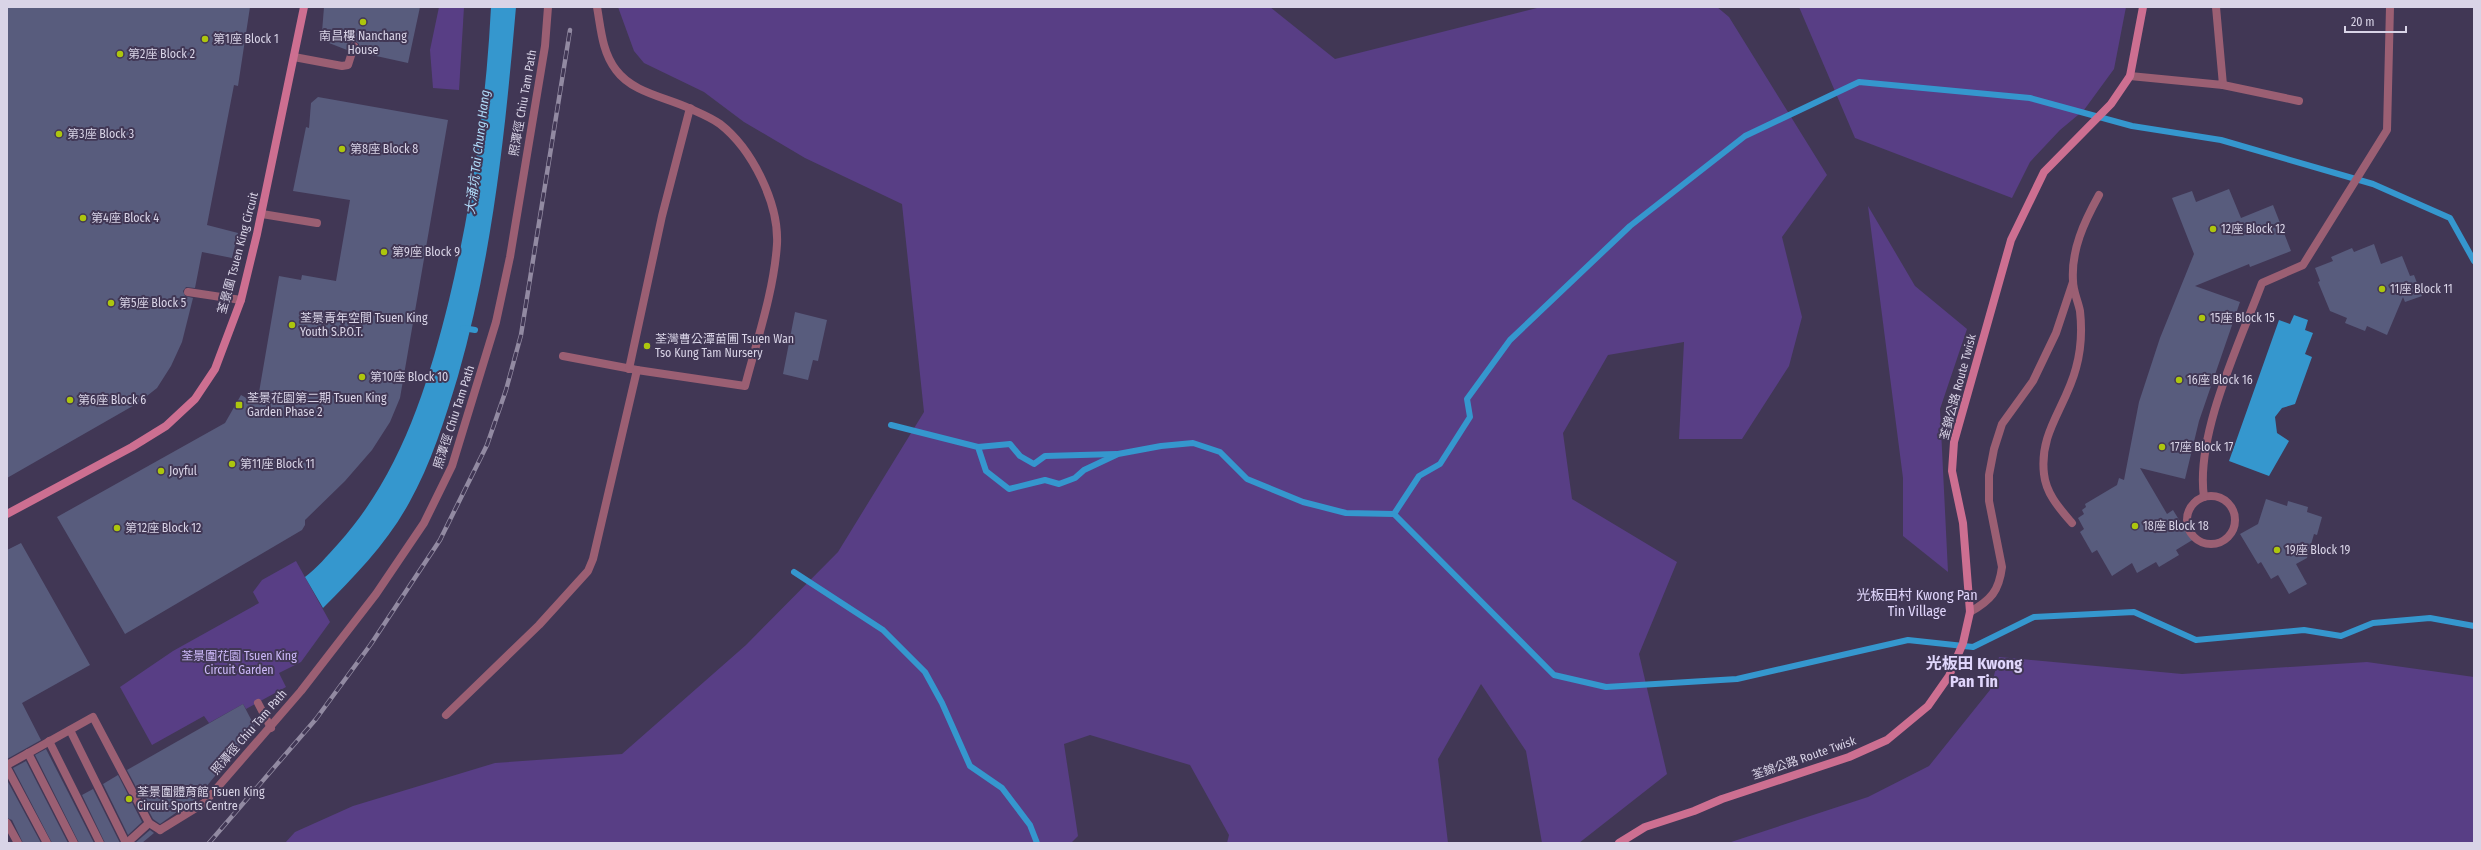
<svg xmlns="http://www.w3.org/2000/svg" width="2481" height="850" viewBox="0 0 2481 850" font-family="'Fira Sans Condensed','Noto Sans TC',sans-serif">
<rect width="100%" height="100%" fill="#413755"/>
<g fill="#583e85">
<polygon points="439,7 464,7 459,90 433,88 430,50"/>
<polygon points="618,7 1270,7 1335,59 1541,7 1717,7 1729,17 1827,175 1782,237 1802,317 1789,366 1742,439 1679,439 1684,342 1608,355 1563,433 1572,499 1677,562 1639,654 1667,774 1579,843 1542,843 1526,751 1481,684 1438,759 1448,843 1227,843 1229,835 1190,765 1090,735 1064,744 1078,836 1071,843 285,843 295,832 353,806 495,763 622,754 746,645 838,552 924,412 902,204 805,158 744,122 704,92 644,63 634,51"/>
<polygon points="1799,7 2126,7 2114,69 2084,110 2060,130 2030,162 2012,198 1855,138"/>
<polygon points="1868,206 1915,286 1967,329 1940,409 1948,572 1903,536 1903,478"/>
<polygon points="296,561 330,622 301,662 279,673 286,687 246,709 243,704 209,723 204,716 152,745 120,687 173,651 259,603 253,592 262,580"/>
<polygon points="1999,657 2182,674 2367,662 2474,677 2474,843 1728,843 1868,797 1929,766 1990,690"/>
</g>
<g fill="#3597ce">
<path d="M491,7H516C505,133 493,253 458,376C445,419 431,464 409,503C387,543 355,576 323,608L305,577C317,568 327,556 338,544C400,475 427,389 449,300C472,204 486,106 491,7Z"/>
<polygon points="2294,315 2308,320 2305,330 2313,333 2305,354 2312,357 2295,404 2282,408 2275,417 2277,433 2289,441 2269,476 2229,461 2279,320 2290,324"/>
</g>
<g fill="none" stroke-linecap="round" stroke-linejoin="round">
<g stroke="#3597ce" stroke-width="6">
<polyline points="463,328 475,330"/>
<polyline points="891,425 978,447 986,471 1009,489 1045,480 1059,484 1075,478 1084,470 1118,454 1161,446 1193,443 1220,452 1247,479 1303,502 1346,513 1394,514 1554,675 1606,687 1737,679 1908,640 1973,647 2034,617 2134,612 2196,640 2304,630 2341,636 2373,623 2430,618 2474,626"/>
<polyline points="978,447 1010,444 1020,456 1034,464 1045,456 1116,454"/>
<polyline points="1394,514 1419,476 1440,464 1470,417 1467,399 1510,340 1630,226 1745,136 1859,82 2030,98 2132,126 2221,140 2373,184 2450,218 2474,261"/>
<polyline points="794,572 883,630 925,672 942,703 970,766 1002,788 1030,825 1037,843"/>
</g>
</g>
<g fill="#585c7d">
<polygon points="7,7 250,7 238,86 234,85 207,225 238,233 232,258 202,252 195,288 186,287 183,291 185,296 193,298 182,342 171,366 157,388 138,403 7,478"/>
<polygon points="324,7 420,7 408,63 358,52 359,44 355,41 350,42 347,50 329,43 322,32"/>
<polygon points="318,97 448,120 400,398 390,422 372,450 345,481 305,520 305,525 302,530 125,634 57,517 225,423 241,395 257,404 279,276 301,280 302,275 336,281 350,200 293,191 306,127 309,128 311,103"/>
<polygon points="2229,189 2241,218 2273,205 2291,251 2250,267 2249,264 2195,286 2240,302 2199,421 2185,479 2140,468 2167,514 2173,510 2181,523 2184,521 2194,539 2176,550 2179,555 2159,567 2156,562 2137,573 2132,563 2112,576 2097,550 2092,553 2080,532 2084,529 2078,518 2084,514 2082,510 2086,507 2085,504 2117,485 2119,478 2124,480 2139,402 2160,338 2194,254 2172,198 2192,191 2196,202"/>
<polygon points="2374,244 2381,264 2402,256 2410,276 2414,275 2422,296 2405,302 2403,297 2387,335 2367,326 2365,331 2345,323 2347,318 2330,311 2318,282 2320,281 2315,268 2333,261 2331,257 2352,248 2354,252"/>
<polygon points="795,312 827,320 818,361 813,360 808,380 783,374"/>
<polygon points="2266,499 2287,506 2288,501 2308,507 2307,512 2322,517 2317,535 2314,534 2307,558 2296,564 2307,584 2289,594 2278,575 2271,579 2261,562 2258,564 2240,534 2258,524"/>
<polygon points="21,543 90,665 22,703 41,740 7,759 7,550"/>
<polygon points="243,704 255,727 197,798 160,824 153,819 127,770"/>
<polygon points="46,749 66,788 94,843 79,843 35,755"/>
<polygon points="26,761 68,843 52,843 13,768"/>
<polygon points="118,775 142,822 128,835 103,784"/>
<polygon points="7,780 41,843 23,843 12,820 7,818"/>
<polygon points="93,789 120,843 105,843 82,795"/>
<polygon points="150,830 154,833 142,843 135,843"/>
</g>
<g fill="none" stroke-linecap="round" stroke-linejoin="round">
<g stroke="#9b5f73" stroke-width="8">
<polyline points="294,57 342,66 348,65 354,46"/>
<polyline points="2130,76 2223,85 2216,7"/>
<polyline points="262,214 317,223"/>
<polyline points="188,292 241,300"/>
<path d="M563,356L637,370L745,386C757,340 774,291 777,244C779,203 752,149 720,124C712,118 700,113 691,109C666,97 633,93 616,70C602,52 601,29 597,7"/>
<polyline points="629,369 662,216 690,108"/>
<circle cx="2211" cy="520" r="24"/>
<path d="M2204,497C2195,435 2240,342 2262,283L2303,265L2387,130L2390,7"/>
<path d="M2072,523C2060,509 2046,494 2044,474C2039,432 2066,407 2076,368C2081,350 2082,329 2080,311C2078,301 2073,291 2073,281C2071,250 2084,222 2099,195"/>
<path d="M1970,612C1991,600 1999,591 2002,567L1989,501V475L1994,449L2002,424L2033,381L2056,333L2073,282"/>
<polyline points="258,703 271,728"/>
<polyline points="446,715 539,625 588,571 593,559 637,370"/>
<polyline points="70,730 126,843"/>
<polyline points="49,741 100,843"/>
<polyline points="28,753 74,843"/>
<polyline points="7,765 93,717 149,823 160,830"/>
<polyline points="7,768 47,843"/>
<polyline points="7,823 18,843"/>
<polyline points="127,843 149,823"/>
</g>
<g stroke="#9b5f73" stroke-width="8">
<polyline points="2223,85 2299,101"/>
<polyline points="160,830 204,803 301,691 376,594 424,523 452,466 496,322 510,257 545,46 548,7"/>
</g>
<g stroke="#cd6f91" stroke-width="8">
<polyline points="7,514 132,447 166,426 195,399 215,369 241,300 257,234 304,7"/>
<polyline points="1619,843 1645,827 1694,811 1722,799 1849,757 1887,740 1928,706 1949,676 1963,643 1970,612 1963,523 1952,471 1954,442 2011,240 2044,172 2111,104 2130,76 2143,7"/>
</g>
<g stroke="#928aa2" stroke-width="4.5">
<polyline id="rail" points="209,843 316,719 371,644 440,540 487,445 506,390 521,335 570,30"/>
</g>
<use href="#rail" stroke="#413755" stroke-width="3" stroke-dasharray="9" stroke-linecap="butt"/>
</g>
<g fill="#adc60d" stroke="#413755" stroke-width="1.5">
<circle cx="363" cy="22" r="4"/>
<circle cx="205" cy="39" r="4"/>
<circle cx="120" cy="54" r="4"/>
<circle cx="59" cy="134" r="4"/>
<circle cx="342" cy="149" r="4"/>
<circle cx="83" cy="218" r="4"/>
<circle cx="2213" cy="229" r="4"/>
<circle cx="384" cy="252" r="4"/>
<circle cx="2382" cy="289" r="4"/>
<circle cx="111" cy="303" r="4"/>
<circle cx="2202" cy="318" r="4"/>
<circle cx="292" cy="325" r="4"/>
<circle cx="647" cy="346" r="4"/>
<circle cx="362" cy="377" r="4"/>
<circle cx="2179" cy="380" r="4"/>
<circle cx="70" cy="400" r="4"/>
<rect x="235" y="401" width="8" height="8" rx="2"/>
<circle cx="2162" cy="447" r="4"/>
<circle cx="232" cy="464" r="4"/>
<circle cx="161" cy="471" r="4"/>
<circle cx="2135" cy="526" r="4"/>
<circle cx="117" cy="528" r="4"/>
<circle cx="2277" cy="550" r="4"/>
<circle cx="129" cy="799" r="4"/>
</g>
<g text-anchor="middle" stroke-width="4" stroke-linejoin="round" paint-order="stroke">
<g font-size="12" fill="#d9d4e7" stroke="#413755" text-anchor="start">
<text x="363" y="40" text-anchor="middle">南昌樓 Nanchang<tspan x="363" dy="14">House</tspan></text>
<text x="213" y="43">第1座 Block 1</text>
<text x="128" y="58">第2座 Block 2</text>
<text x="67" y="138">第3座 Block 3</text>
<text x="350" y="153">第8座 Block 8</text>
<text x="91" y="222">第4座 Block 4</text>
<text x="2221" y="233">12座 Block 12</text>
<text x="392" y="256">第9座 Block 9</text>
<text x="2390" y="293">11座 Block 11</text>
<text x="119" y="307">第5座 Block 5</text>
<text x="300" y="322">荃景青年空間 Tsuen King<tspan x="300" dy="14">Youth S.P.O.T.</tspan></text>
<text x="2210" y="322">15座 Block 15</text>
<text x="655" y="343">荃灣曹公潭苗圃 Tsuen Wan<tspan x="655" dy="14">Tso Kung Tam Nursery</tspan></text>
<text x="370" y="381">第10座 Block 10</text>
<text x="2187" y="384">16座 Block 16</text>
<text x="247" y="402">荃景花園第二期 Tsuen King<tspan x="247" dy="14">Garden Phase 2</tspan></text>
<text x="78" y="404">第6座 Block 6</text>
<text x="2170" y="451">17座 Block 17</text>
<text x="240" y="468">第11座 Block 11</text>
<text x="169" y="475">Joyful</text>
<text x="2143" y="530">18座 Block 18</text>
<text x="125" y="532">第12座 Block 12</text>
<text x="2285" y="554">19座 Block 19</text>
<text x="137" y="796">荃景圍體育館 Tsuen King<tspan x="137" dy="14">Circuit Sports Centre</tspan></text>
</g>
<g font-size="12" fill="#d9d4e7" stroke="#413755">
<text transform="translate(523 103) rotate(-80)" y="4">照潭徑 Chiu Tam Path</text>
<text transform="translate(238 253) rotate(-75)" y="4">荃景圍 Tsuen King Circuit</text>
<text transform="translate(1958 387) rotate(-75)" y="4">荃錦公路 Route Twisk</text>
<text transform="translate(454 417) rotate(-72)" y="4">照潭徑 Chiu Tam Path</text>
<text transform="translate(249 732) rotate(-49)" y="4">照潭徑 Chiu Tam Path</text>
<text transform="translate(1804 758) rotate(-19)" y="4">荃錦公路 Route Twisk</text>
</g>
<g font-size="12" fill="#cdb9f9" stroke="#413755">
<text x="239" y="660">荃景圍花園 Tsuen King<tspan x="239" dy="14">Circuit Garden</tspan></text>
</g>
<g font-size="13" font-style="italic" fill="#b0dbf9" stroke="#413755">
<text transform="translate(477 152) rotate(-83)" y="5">大涌坑 Tai Chung Hang</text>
</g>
<g font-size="14" fill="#e0d6fc" stroke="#413755">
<text x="1917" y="600">光板田村 Kwong Pan<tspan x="1917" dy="16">Tin Village</tspan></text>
</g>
<g font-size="16" font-weight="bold" fill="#e0d6fc" stroke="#413755">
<text x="1974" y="669">光板田 Kwong<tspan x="1974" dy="18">Pan Tin</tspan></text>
</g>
</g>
<rect width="2481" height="850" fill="none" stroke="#d9d4e7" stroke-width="16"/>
<path d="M2345 26v6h61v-6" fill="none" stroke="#d9d4e7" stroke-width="2"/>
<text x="2351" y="26" font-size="12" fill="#d9d4e7" stroke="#413755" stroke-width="3" paint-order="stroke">20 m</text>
</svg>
